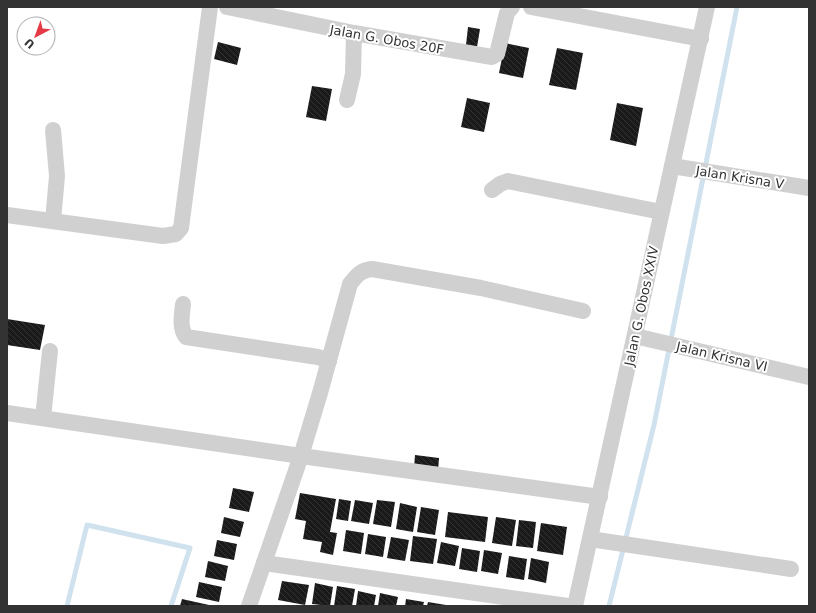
<svg xmlns="http://www.w3.org/2000/svg" width="816" height="613" viewBox="0 0 816 613" font-family="'DejaVu Sans',sans-serif">
<defs>
<pattern id="building-back-hatch" width="6" height="6" patternUnits="userSpaceOnUse"><rect width="6" height="6" fill="#1a1a1a"/><path d="M-1 5l2 2M0 0l6 6M5-1l2 2" fill="none" stroke="#333"/></pattern>
</defs>
<rect width="100%" height="100%" fill="#fff"/>
<g fill="none" stroke-linecap="round" stroke-linejoin="round">
<g stroke="#cfe2ee" stroke-width="5">
<polyline points="67,606 87,525 190,548 171,606"/>
<polyline points="609,606 654,425 737,7"/>
</g>
</g>
<g fill="url(#building-back-hatch)">
<polygon points="468,27 480,29 477,47 466,45"/>
<polygon points="218,42 241,48 237,65 214,59"/>
<polygon points="505,43 529,48 523,78 499,73"/>
<polygon points="557,48 583,53 576,90 549,85"/>
<polygon points="312,86 332,89 326,121 306,117"/>
<polygon points="467,98 490,103 484,132 461,127"/>
<polygon points="617,103 643,108 636,146 610,140"/>
<polygon points="7,319 45,325 40,350 7,345"/>
<polygon points="415,455 439,458 438,471 414,468"/>
<polygon points="233,488 254,492 249,512 229,508"/>
<polygon points="300,493 336,499 330,532 337,533 333,555 320,552 322,542 303,539 306,521 295,519"/>
<polygon points="339,499 351,501 348,521 336,519"/>
<polygon points="355,500 373,503 369,524 351,521"/>
<polygon points="377,500 395,502 391,527 373,524"/>
<polygon points="400,503 417,507 413,532 396,529"/>
<polygon points="421,507 439,510 435,535 417,532"/>
<polygon points="448,512 488,517 485,542 445,537"/>
<polygon points="224,517 244,522 240,537 221,533"/>
<polygon points="496,517 516,520 512,546 492,543"/>
<polygon points="519,520 536,522 533,548 516,546"/>
<polygon points="541,523 567,527 563,555 537,551"/>
<polygon points="346,530 364,533 361,554 343,551"/>
<polygon points="368,534 386,537 383,557 365,554"/>
<polygon points="413,536 437,539 433,564 410,561"/>
<polygon points="391,537 409,540 405,561 387,558"/>
<polygon points="217,540 237,544 234,560 214,556"/>
<polygon points="441,542 459,546 455,566 437,563"/>
<polygon points="462,548 480,551 477,572 459,569"/>
<polygon points="484,550 502,553 498,574 481,571"/>
<polygon points="509,556 527,559 524,580 506,577"/>
<polygon points="531,558 549,562 546,583 528,579"/>
<polygon points="208,561 228,566 225,581 205,577"/>
<polygon points="282,581 309,585 305,605 278,600"/>
<polygon points="199,582 222,587 219,602 196,597"/>
<polygon points="315,583 333,587 330,606 312,604"/>
<polygon points="337,586 355,589 352,606 334,606"/>
<polygon points="358,591 376,595 374,606 356,606"/>
<polygon points="380,593 398,597 396,606 378,606"/>
<polygon points="182,599 209,605 209,606 180,606"/>
<polygon points="406,599 424,602 423,606 405,606"/>
<polygon points="428,602 446,605 446,606 427,606"/>
</g>
<g fill="none" stroke-linecap="round" stroke-linejoin="round">
<g stroke="#d0d0d0" stroke-width="16">
<polyline points="227,7 354,33 492,57 497,54 507,13 512,7"/>
<polyline points="531,7 701,39"/>
<polyline points="347,100 353,74 354,33"/>
<polyline points="53,130 57,176 53,221"/>
<polyline points="672,166 809,188"/>
<polyline points="492,190 500,184 508,181 661,212"/>
<polyline points="7,215 163,236 176,234 181,228 210,7"/>
<path d="M183,304C182,316 179,327 186,337L318,357L329,361"/>
<polyline points="635,336 809,377"/>
<polyline points="7,413 301,456 600,497"/>
<polyline points="43,418 50,351"/>
<polyline points="590,539 791,569"/>
<polyline points="264,563 568,606"/>
<path d="M249,606L301,456L320,393L350,284C357,275 361,270 372,269L481,288L583,311"/>
<polyline points="575,606 707,7"/>
</g>
</g>
<g text-anchor="middle" stroke-width="4" stroke-linejoin="round" paint-order="stroke">
<g font-size="13" fill="#333" stroke="#fff">
<text transform="translate(387 39) rotate(10)" y="5">Jalan G. Obos 20F</text>
<text transform="translate(740 177) rotate(9)" y="5">Jalan Krisna V</text>
<text transform="translate(641 306) rotate(-78)" y="5">Jalan G. Obos XXIV</text>
<text transform="translate(722 356) rotate(13)" y="5">Jalan Krisna VI</text>
</g>
</g>
<rect width="816" height="613" fill="none" stroke="#333333" stroke-width="16"/>
<g transform="translate(36 36) rotate(221)"><circle r="19" fill="#ffffff" stroke="#adadad"/>
<path d="M0-3L7 15L0 10L-7 15Z" fill="#e63946"/>
<text y="-6" font-size="11" font-weight="bold" text-anchor="middle" fill="#333333">U</text>
</g>
</svg>
